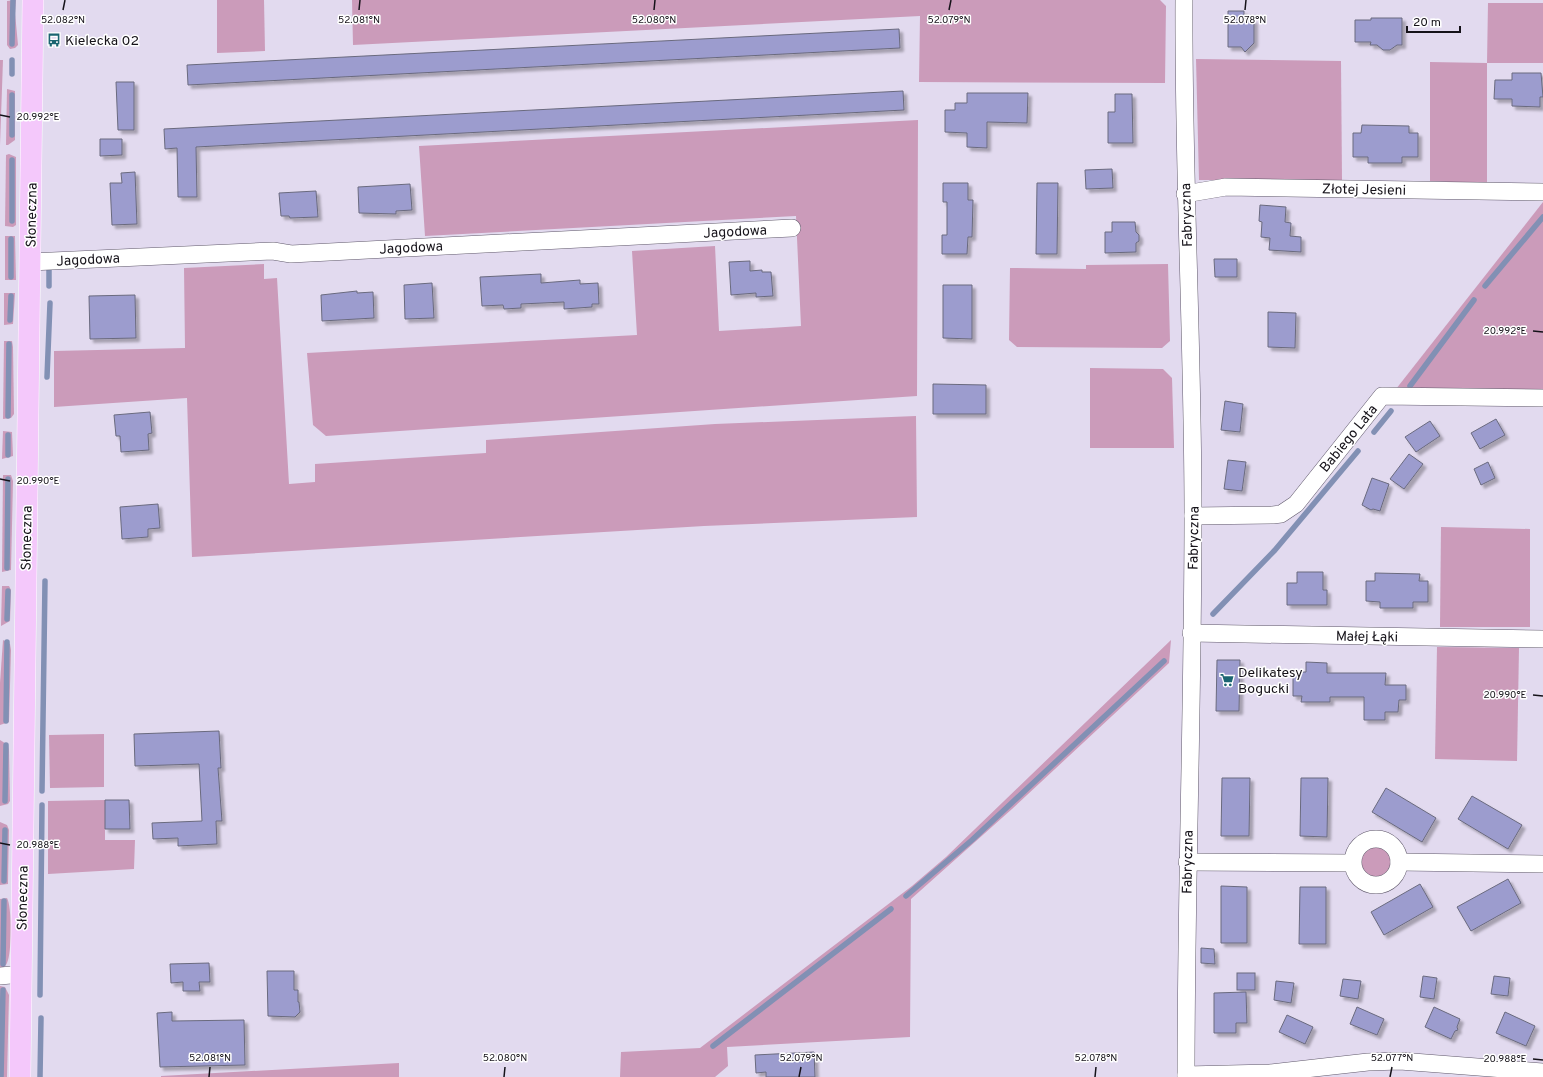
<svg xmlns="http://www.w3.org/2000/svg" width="1543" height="1077" viewBox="0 0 1543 1077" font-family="Overpass,sans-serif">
<defs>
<filter id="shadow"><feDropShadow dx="3.5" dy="3.5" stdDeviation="1" flood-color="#0004"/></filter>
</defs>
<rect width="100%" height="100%" fill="#e2daef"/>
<g fill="#cb9bba">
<polygon points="16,0 15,13 18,45 15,48 10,49 7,45 7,1"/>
<polygon points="217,0 264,0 265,51 217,53"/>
<polygon points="352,0 1160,0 1166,6 1165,83 919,82 920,16 353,45"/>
<polygon points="1488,3 1543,3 1543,63 1487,63 1487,184 1430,181 1430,62 1487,63"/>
<polygon points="1196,59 1341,61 1342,180 1199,180"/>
<polygon points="0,60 3,60 0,145"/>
<polygon points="7,89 15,91 15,140 8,145 6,145"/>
<polygon points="918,120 917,396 326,436 313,425 307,353 637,335 632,251 715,246 719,331 801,326 796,216 425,236 419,146"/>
<polygon points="9,154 16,157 16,225 13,227 5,226 6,155"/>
<polygon points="1543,202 1543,390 1396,389"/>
<polygon points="5,236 15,236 16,280 5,280"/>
<polygon points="264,264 264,279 277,278 289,484 315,482 315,464 486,453 486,440 715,424 916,416 917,517 704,526 192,557 187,398 54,407 54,351 185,348 184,268"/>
<polygon points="1168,264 1170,341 1162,348 1017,347 1009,340 1010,268 1086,269 1086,265"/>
<polygon points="4,293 15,293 13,324 4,325"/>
<polygon points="4,341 12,341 13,347 14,414 11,418 3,419"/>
<polygon points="1090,368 1163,369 1172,378 1174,448 1090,448"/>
<polygon points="3,431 12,432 13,456 2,459"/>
<polygon points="3,475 11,475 13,481 11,570 2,572"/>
<polygon points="1441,527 1530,529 1530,627 1440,627"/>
<polygon points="2,586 9,586 11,590 10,621 1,626"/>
<polygon points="3,640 10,644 11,650 9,722 0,725 0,683"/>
<polygon points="1171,640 1169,663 1012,809 911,899 910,1037 727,1047 728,1066 715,1077 620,1077 621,1052 700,1048 912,886 946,857"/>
<polygon points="1437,647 1519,648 1517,761 1435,759"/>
<polygon points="104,734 104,787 50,788 49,735"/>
<polygon points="0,740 8,745 9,750 10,801 8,804 0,806"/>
<polygon points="105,800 105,840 135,840 134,869 48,874 48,801"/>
<polygon points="0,822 7,825 9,830 8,881 8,884 0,885"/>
<circle cx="1376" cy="863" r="16"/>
<path d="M7,898C12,906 12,954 7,963C6,966 3,967 0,969V899Z"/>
<polygon points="0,986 5,987 9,995 7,1077 0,1077"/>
<polygon points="399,1063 399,1077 161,1077 161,1076"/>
</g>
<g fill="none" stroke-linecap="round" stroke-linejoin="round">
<g stroke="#8290b4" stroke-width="5.5">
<polyline points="12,44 13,0"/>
<polyline points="12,74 12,60"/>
<polyline points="12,95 12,135"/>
<polyline points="12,221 12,160"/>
<polyline points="49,269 49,286"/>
<polyline points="11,277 11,239"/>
<polyline points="1485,286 1543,217"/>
<polyline points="10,320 11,296"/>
<polyline points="47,377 50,303"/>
<polyline points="1410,386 1474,300"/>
<polyline points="8,416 9,344"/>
<polyline points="1374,432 1391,411"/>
<polyline points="8,455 8,435"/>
<polyline points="7,568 8,479"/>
<polyline points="1213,614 1275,550 1358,451"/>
<polyline points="7,619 8,591"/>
<polyline points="6,721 7,642"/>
<polyline points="42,791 45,581"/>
<polyline points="5,801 6,745"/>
<polyline points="4,881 5,830"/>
<polyline points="906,896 972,840 1164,661"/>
<polyline points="3,964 4,901"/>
<polyline points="40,995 42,805"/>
<polyline points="713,1046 891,909"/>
<polyline points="1,1077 3,990"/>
<polyline points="40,1077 41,1018"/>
</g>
</g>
<g fill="#9c9cce" stroke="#6a6a7e" filter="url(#shadow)">
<polygon points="1228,11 1244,11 1244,20 1254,20 1254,43 1245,52 1241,47 1228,47"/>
<polygon points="1371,18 1402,18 1402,45 1397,45 1390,50 1383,50 1377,45 1370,45 1371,42 1355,42 1355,20 1371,20"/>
<polygon points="899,29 900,48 188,85 187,65"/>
<polygon points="1512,73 1541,73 1543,97 1540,97 1540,107 1512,106 1512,99 1494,99 1495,80 1512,80"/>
<polygon points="116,82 134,82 134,130 118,130"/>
<polygon points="903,91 904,110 196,147 197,197 178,197 177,148 165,149 164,129"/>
<polygon points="967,93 1028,93 1027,123 987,122 987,148 967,147 967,133 945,132 945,110 955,110 955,103 967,103"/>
<polygon points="1115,94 1132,94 1133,143 1108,143 1108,112 1115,112"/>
<polygon points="1362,125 1409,126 1409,133 1418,133 1418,157 1402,157 1402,163 1368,163 1368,157 1353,157 1353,133 1361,133"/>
<polygon points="100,139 122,139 122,155 100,156"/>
<polygon points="1112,169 1113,188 1086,189 1085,170"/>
<polygon points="135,172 137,224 112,225 110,183 122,183 121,173"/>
<polygon points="943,183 968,183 968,200 973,200 972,237 968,237 967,254 942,254 942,235 947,235 947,202 943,202"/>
<polygon points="1037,183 1058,183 1057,254 1036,254"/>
<polygon points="410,184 412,210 396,211 396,214 359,213 358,187"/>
<polygon points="316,191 318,217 290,218 289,216 281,216 279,193"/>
<polygon points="1260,205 1286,207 1285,222 1291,223 1290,236 1301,237 1301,252 1269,250 1270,238 1261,237 1262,222 1259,221"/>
<polygon points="1112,222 1135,222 1136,232 1139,235 1139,241 1136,243 1136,252 1105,253 1105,232 1112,232"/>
<polygon points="1214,259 1237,259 1237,277 1215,277"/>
<polygon points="750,261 750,271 762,270 762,272 771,272 773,296 756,297 756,293 731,295 729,262"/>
<polygon points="541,274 541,283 580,280 580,284 598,283 599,304 592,304 592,307 564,309 564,302 521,304 521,308 504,309 503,305 482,306 480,277"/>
<polygon points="432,283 434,318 405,319 404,285"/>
<polygon points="943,285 972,285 972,339 943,338"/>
<polygon points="357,291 357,293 373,292 374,318 322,321 321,295"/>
<polygon points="135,295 136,338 90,339 89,296"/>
<polygon points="1268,312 1296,313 1295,348 1268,347"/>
<polygon points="933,384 986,385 986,414 933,414"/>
<polygon points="1225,401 1243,404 1240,432 1221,430"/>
<polygon points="150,412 152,433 148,434 149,450 121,452 120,436 116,436 114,415"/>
<polygon points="1496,419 1505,435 1480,449 1471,433"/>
<polygon points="1430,421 1440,436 1416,452 1405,437"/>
<polygon points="1409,454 1423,464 1404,489 1390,479"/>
<polygon points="1228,460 1246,462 1242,491 1224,489"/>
<polygon points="1488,462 1495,478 1481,485 1474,469"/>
<polygon points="1372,478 1389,484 1380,511 1373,509 1371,510 1362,505"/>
<polygon points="158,504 160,528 148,529 148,537 122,539 120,507"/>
<polygon points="1297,572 1323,572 1323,590 1327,590 1327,605 1287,605 1287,583 1297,583"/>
<polygon points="1375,573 1420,574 1419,581 1428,581 1428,602 1413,602 1413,608 1380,608 1380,602 1366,601 1366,581 1375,581"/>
<polygon points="1217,660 1240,660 1239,711 1216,711"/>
<polygon points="1306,662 1327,663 1327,673 1386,673 1385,685 1406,685 1406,700 1399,700 1398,712 1385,712 1385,720 1364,720 1364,697 1330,697 1330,702 1301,702 1302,696 1293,696 1293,672 1306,672"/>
<polygon points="219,731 221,768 218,768 222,821 216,821 217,844 178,846 178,838 153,839 152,823 202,821 199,764 135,766 134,734"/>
<polygon points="1222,778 1250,778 1249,836 1221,836"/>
<polygon points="1301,778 1328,778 1327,837 1300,836"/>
<polygon points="1386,788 1436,818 1422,842 1372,812"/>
<polygon points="1472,796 1522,825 1508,849 1458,819"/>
<polygon points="105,800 129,800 130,829 105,829"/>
<polygon points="1508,879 1521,903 1471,931 1457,907"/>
<polygon points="1420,884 1433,907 1384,935 1371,912"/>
<polygon points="1221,886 1247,887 1247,943 1221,943"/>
<polygon points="1300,887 1326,887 1326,944 1299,944"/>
<polygon points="1201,948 1214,949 1215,964 1201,963"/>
<polygon points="209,963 210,982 199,982 200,991 183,991 183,982 171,983 170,964"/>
<polygon points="267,971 294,971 294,990 298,990 298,1002 299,1002 300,1012 295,1017 268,1016"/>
<rect x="1237" y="973" width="18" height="17"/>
<polygon points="1423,976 1437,978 1434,999 1420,997"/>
<polygon points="1494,976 1510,978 1508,996 1491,994"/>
<polygon points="1343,979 1361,981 1358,999 1340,996"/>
<polygon points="1276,981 1294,983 1291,1003 1274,1000"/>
<polygon points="1246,992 1247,1023 1236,1023 1236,1033 1214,1033 1214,993"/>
<polygon points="1357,1007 1384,1019 1377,1035 1350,1024"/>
<polygon points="1434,1007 1460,1019 1457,1027 1458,1030 1455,1031 1451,1039 1425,1027"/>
<polygon points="172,1012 172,1021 244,1020 245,1065 160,1067 157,1013"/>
<polygon points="1505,1012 1535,1026 1526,1046 1496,1033"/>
<polygon points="1287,1015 1313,1027 1305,1044 1279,1032"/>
<polygon points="814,1052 815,1077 766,1077 766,1072 756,1073 755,1055"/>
</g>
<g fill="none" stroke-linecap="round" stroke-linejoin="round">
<g stroke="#60596b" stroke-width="18">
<g id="minor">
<path d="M1184,0C1183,171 1193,343 1193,514C1193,702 1186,889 1186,1077"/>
<polyline points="1185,194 1226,187 1543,192"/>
<polyline points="30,262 273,251 291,254 792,228"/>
<polyline points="1193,516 1273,515 1281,514 1296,504 1382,396 1543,398"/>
<polyline points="1191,633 1543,639"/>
<circle cx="1376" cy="862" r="23"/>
<polyline points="1187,862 1352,863"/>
<polyline points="1399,862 1543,864"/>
<polyline points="0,976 21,974"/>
<polyline points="1186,1075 1270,1073 1368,1062 1400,1061 1543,1072"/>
</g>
</g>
<g stroke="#fff" stroke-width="22">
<polyline id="major" points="20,1077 33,0"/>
</g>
<use href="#minor" stroke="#fff" stroke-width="17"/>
<use href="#major" stroke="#f4c8fb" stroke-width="21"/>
</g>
<path fill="none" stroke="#151219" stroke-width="1.5" d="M63,10L65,0M359,10L360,0M654,10L655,0M949,10L951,0M1245,10L1246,0M0,115L10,117M1533,331L1543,332M0,479L10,481M1533,695L1543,696M0,843L10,845M1533,1059L1543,1060M209,1077L210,1067M504,1077L505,1067M799,1077L801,1067M1095,1077L1096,1067M1390,1077L1392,1067"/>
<defs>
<g id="bus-bare" transform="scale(1.08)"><path d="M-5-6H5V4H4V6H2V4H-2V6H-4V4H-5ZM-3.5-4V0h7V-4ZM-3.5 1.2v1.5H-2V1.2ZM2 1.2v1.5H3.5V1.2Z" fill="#1b6571" stroke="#fff" stroke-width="2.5" paint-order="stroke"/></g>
<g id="supermarket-bare" transform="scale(1.08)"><path d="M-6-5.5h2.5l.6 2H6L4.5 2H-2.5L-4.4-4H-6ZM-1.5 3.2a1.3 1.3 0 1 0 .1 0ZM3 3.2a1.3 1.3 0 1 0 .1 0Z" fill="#1b6571" stroke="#fff" stroke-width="2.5" paint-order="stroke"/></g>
</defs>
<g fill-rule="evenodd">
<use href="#bus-bare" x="54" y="40"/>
<use href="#supermarket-bare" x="1227" y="680"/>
</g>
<g text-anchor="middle" stroke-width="3" stroke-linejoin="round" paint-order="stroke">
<g font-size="14" fill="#151219" stroke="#fff" text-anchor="start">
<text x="65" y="45">Kielecka 02</text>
<text x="1238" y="677">Delikatesy<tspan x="1238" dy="16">Bogucki</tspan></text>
</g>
<g font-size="14" fill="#151219" stroke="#fff">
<text transform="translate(1364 189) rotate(1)" y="5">Złotej Jesieni</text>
<text transform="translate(31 215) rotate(-89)" y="5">Słoneczna</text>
<text transform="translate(1186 215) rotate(-92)" y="5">Fabryczna</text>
<text transform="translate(735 231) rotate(-3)" y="5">Jagodowa</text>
<text transform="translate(411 247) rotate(-3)" y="5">Jagodowa</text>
<text transform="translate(88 259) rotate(-3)" y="5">Jagodowa</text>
<text transform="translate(1348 438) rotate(-51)" y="5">Babiego Lata</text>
<text transform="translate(26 538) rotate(-89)" y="5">Słoneczna</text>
<text transform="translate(1193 538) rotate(-89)" y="5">Fabryczna</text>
<text transform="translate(1367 636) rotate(1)" y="5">Małej Łąki</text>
<text transform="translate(1187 862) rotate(-89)" y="5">Fabryczna</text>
<text transform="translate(22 898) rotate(-89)" y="5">Słoneczna</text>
</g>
</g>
<g font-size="10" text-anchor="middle" fill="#151219" stroke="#fff" stroke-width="3" stroke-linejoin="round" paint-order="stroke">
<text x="63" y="23">52.082°N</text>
<text x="359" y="23">52.081°N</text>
<text x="654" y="23">52.080°N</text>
<text x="949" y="23">52.079°N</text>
<text x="1245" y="23">52.078°N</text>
<text x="38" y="120">20.992°E</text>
<text x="1505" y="334">20.992°E</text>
<text x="38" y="484">20.990°E</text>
<text x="1505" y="698">20.990°E</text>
<text x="38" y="848">20.988°E</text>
<text x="210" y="1061">52.081°N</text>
<text x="505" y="1061">52.080°N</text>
<text x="801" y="1061">52.079°N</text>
<text x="1096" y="1061">52.078°N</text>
<text x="1392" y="1061">52.077°N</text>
<text x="1505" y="1062">20.988°E</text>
</g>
<path d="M1407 26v6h53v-6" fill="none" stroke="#151219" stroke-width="2"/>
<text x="1413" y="26" font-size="12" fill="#151219" stroke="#ffffff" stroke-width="3" paint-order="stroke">20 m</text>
</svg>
